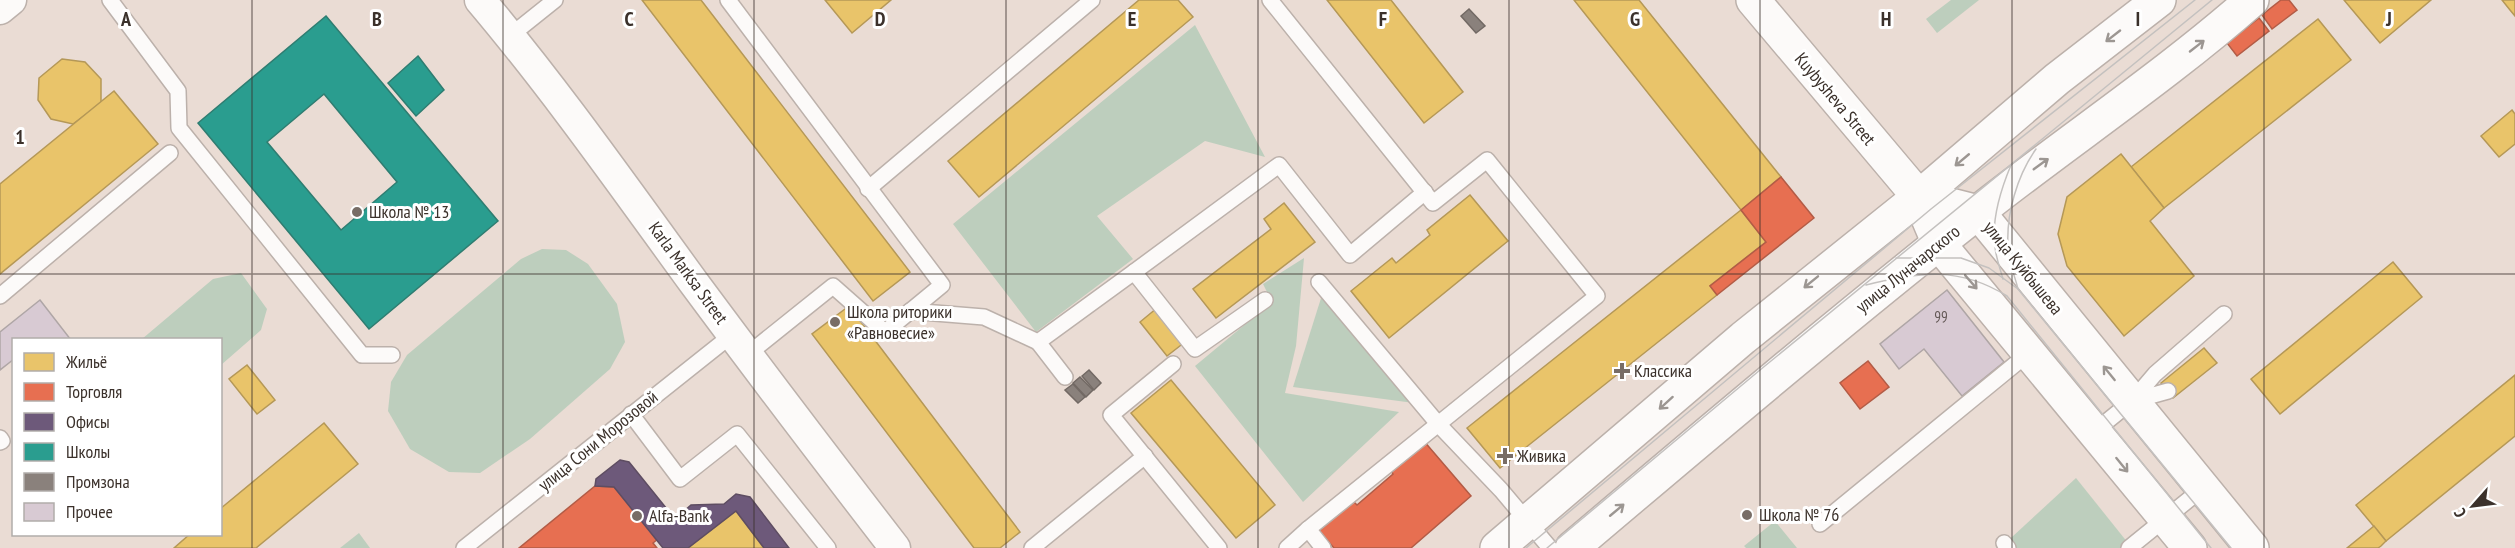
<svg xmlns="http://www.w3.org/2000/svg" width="2515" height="548" viewBox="0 0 2515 548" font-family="'PT Sans Narrow',sans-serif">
<rect width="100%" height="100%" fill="#eadcd4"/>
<g fill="#bdcebd">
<polygon points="1951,0 1979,0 1937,33 1926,19"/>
<polygon points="1195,25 1265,157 1205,141 1097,216 1133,259 1036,332 953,224"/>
<polygon points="542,249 566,250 588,264 617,304 625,342 610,369 530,439 480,473 449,472 410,449 388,411 391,382 407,355 521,259"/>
<polygon points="1304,258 1296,346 1285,393 1399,412 1303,502 1195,366 1272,302 1263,284"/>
<polygon points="241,273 267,309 261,330 221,365 220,340 142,339 213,279"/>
<polygon points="1322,295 1414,403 1293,387"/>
<polygon points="2076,478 2132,548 2000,548"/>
<polygon points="1775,521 1797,548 1746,548 1744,546"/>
<polygon points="359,533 370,548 340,548"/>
</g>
<g fill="#e9c46a" stroke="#b59857" stroke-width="1.5">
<polygon points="642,0 701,0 910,272 873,301"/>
<polygon points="825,0 891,0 852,33"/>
<polygon points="1139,0 1178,0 1193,17 979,197 948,161"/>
<polygon points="1327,0 1391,0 1463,92 1424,123"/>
<polygon points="1574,0 1639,0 1781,177 1741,210"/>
<polygon points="2344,0 2431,0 2380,43"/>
<polygon points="2502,0 2515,0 2515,16 2510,10"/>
<polygon points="2318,19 2351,60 2164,208 2131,167"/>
<polygon points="62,59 85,62 101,79 101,103 73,124 51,119 38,100 39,78"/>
<polygon points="114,91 158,144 0,274 0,184"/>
<polygon points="2512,110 2515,114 2515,144 2499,157 2481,136"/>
<polygon points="2121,154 2164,208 2150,221 2194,276 2124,336 2067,266 2058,234 2067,197"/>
<polygon points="1470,195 1508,241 1389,338 1351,291 1392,258 1396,263 1430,235 1427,230"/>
<polygon points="1284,203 1315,242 1216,318 1193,289 1271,229 1264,219"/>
<polygon points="1741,210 1766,242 1710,286 1717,295 1500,468 1467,428"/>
<polygon points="2393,262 2422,297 2280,414 2251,379"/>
<polygon points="849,306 1020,532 1000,548 974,548 812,334"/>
<polygon points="1157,308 1185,342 1167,356 1140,322"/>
<polygon points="2204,348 2217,363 2173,398 2161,383"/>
<polygon points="247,365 275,400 257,414 229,379"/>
<polygon points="2515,375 2515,436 2386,541 2356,505"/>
<polygon points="1171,380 1275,505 1236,538 1131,413"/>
<polygon points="324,423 358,464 256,548 174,548 190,534 220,534 220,509"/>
<polygon points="736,511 764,548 688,548"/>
<polygon points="2374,526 2386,541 2381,546 2378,548 2347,548"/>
</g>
<g fill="#e76f51" stroke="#b35c46" stroke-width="1.5">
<polygon points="2281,0 2289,0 2297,10 2272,29 2262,15"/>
<polygon points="2259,18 2269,31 2237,56 2227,43"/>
<polygon points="1781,177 1814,218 1717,295 1710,286 1766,242 1741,210"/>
<polygon points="1868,361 1889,387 1860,409 1840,383"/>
<polygon points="1423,440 1471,496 1411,548 1334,548 1319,531 1353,501 1357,505 1393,474 1390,469"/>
<polygon points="595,486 614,487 658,539 653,543 657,548 519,548"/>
</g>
<polygon fill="#6d597a" stroke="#5e4d62" stroke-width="1.5" points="620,460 629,462 675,519 691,505 724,504 736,494 750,497 789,548 764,548 736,511 688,548 663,548 614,487 595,486 596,479"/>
<g fill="#2a9d8f" stroke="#2f7d71" stroke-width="1.5" fill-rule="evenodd">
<path d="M326,16L498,221L369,329L198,123ZM324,94L397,182L341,230L267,142Z"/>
<polygon points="418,56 444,90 416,116 388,83"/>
</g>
<g fill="#8a817c" stroke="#726964" stroke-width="1.5">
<polygon points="1469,9 1485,26 1476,33 1461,16"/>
<polygon points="1089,370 1101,383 1094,390 1082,376"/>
<polygon points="1080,377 1093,390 1086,397 1073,383"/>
<polygon points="1073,384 1085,397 1078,403 1065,390"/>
</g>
<g fill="#d8cad3" stroke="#afa6a6" stroke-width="1.5">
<polygon points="1947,290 2004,362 1962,396 1924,349 1899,369 1880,344"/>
<polygon points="40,300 71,340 14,340 14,359 0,370 0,332"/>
</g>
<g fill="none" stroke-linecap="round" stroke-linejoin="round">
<g stroke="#bcb1ab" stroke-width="18">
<g id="lane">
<polyline points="110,0 178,91 179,128 362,355 392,355"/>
<polyline points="728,0 942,285 885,332 833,286 747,355"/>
<polyline points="1270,0 1433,203 1487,160 1597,296 1308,529 1287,548"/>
<polyline points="510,36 555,0"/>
<polyline points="868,189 1092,0"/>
<polyline points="1134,272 1279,165 1350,255 1425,192"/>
<polyline points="1319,282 1439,425 1501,490 1550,548"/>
<polyline points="0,296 170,153"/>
<polyline points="910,311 984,317 1038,342 1134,272 1195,349 1265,300"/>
<polyline points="1038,342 1065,377"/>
<polyline points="1173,364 1111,415 1219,548"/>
<polyline points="2168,391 2132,401 2155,374 2224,314"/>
<polyline points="631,414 680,479 737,434 828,548"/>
<polyline points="2095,431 2132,401"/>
<polyline points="0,438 2,441 0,442"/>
<polyline points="1820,524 2030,352"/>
<polyline points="1308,529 1323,548"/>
<polyline points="2004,543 2008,548"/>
<polyline points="464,548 733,334"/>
<polyline points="1032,548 1145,456"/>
<polyline points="2129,548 2203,488"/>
</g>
</g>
<g stroke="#bcb1ab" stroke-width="33">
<g id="street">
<path d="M480,0C556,90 624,187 694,283C760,372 827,460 895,548"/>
<polyline points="0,9 11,0"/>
</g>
</g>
<g stroke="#bcb1ab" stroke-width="36">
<g id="secondary">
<polyline points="1753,0 1919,197 1939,244 2190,548"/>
<polyline points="1919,197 1978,212 2252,548"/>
<polyline points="1497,548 1743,338 1919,197 2057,79 2159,0"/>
<path d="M1572,548C1709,432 1846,316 1987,205C2075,136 2168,74 2252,0"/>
</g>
</g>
<use href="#lane" stroke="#fcfaf9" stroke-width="15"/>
<use href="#street" stroke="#fcfaf9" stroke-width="30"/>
<use href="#secondary" stroke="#fcfaf9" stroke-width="33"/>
<g stroke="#c4c1bf" stroke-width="1.5">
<polyline points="1896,258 1961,258 1989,268 2018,289 2231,548"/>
<path d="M2003,279C2000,268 1996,258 1995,247C1991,220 2001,189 2011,165"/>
<path d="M1866,285C1919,272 1959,266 2007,296L2211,548"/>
<path d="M2018,289C2015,276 2008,261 2008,247C2006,214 2017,176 2036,149"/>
<polyline points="1526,548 1931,209 2195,0"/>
<polyline points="1547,548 1760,370 2212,0"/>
</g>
</g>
<defs><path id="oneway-shaft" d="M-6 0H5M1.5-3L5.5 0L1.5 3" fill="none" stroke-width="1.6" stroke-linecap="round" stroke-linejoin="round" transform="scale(1.5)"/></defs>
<g stroke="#9c9692">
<use href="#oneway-shaft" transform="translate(2113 36) rotate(142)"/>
<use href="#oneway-shaft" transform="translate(2197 46) rotate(-38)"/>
<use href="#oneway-shaft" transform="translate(1962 160) rotate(140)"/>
<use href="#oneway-shaft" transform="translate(2041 164) rotate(-36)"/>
<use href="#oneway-shaft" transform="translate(1811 282) rotate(141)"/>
<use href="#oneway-shaft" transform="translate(1971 282) rotate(49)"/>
<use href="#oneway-shaft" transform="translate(2109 373) rotate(-129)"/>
<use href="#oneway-shaft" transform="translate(1666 403) rotate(138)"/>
<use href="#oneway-shaft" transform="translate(2122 465) rotate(51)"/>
<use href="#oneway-shaft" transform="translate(1617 510) rotate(-40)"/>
</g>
<path fill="none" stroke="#3b312b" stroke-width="1.5" stroke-opacity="0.55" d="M252,0V548M503,0V548M754,0V548M1006,0V548M1258,0V548M1509,0V548M1760,0V548M2012,0V548M2264,0V548M0,274H2515"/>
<g fill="#786d66" stroke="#fff" stroke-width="2">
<circle cx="357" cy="212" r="6"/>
<circle cx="835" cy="322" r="6"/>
<path d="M1619 362h6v6h6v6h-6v6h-6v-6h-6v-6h6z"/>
<path d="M1502 447h6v6h6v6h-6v6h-6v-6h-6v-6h6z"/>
<circle cx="1747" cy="515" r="6"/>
<circle cx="637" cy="516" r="6"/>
</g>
<g text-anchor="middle" stroke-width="6" stroke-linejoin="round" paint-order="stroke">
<g font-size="15" fill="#625755">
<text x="1941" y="322">99</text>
</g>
<g font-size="18" fill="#3b312b" stroke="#fff">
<text transform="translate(1835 99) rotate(50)" y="6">Kuybysheva Street</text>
<text transform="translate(2023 268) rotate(51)" y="6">улица Куйбышева</text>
<text transform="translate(1908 269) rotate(-39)" y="6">улица Луначарского</text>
<text transform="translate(688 273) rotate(54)" y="6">Karla Marksa Street</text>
<text transform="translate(598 441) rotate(-39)" y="6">улица Сони Морозовой</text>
</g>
<g font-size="18" fill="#3b312b" stroke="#fff" text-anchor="start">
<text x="369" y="218">Школа № 13</text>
<text x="847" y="318">Школа риторики<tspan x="847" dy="21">«Равновесие»</tspan></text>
<text x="1634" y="377">Классика</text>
<text x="1517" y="462">Живика</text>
<text x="1759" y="521">Школа № 76</text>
<text x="649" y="522">Alfa-Bank</text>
</g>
</g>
<g font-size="20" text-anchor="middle" font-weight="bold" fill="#3b312b" stroke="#fff" stroke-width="6" stroke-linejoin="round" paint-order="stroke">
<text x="126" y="26">A</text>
<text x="377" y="26">B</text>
<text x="629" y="26">C</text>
<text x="880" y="26">D</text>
<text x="1132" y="26">E</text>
<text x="1383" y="26">F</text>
<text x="1635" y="26">G</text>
<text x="1886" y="26">H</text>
<text x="2138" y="26">I</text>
<text x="2389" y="26">J</text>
<text x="20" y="144">1</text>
</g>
<rect x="12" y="338" width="210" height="198" fill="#ffffff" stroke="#b1adaa" stroke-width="1.5"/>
<rect x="24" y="353" width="30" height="18" fill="#e9c46a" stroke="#b1adaa" stroke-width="1.5"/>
<text x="66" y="368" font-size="18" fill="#3b312b">Жильё</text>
<rect x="24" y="383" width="30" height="18" fill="#e76f51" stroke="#b1adaa" stroke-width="1.5"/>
<text x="66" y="398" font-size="18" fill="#3b312b">Торговля</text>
<rect x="24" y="413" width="30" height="18" fill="#6d597a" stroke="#b1adaa" stroke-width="1.5"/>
<text x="66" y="428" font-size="18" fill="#3b312b">Офисы</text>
<rect x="24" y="443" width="30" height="18" fill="#2a9d8f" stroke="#b1adaa" stroke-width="1.5"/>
<text x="66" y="458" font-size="18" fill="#3b312b">Школы</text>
<rect x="24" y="473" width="30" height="18" fill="#8a817c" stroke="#b1adaa" stroke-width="1.5"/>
<text x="66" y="488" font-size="18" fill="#3b312b">Промзона</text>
<rect x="24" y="503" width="30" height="18" fill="#d8cad3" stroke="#b1adaa" stroke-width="1.5"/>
<text x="66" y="518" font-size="18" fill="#3b312b">Прочее</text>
<g transform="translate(2473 506) rotate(242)" stroke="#ffffff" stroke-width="4.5" paint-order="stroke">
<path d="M0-4.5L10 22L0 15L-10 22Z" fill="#3b312b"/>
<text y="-9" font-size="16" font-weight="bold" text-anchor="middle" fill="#3b312b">С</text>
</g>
</svg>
